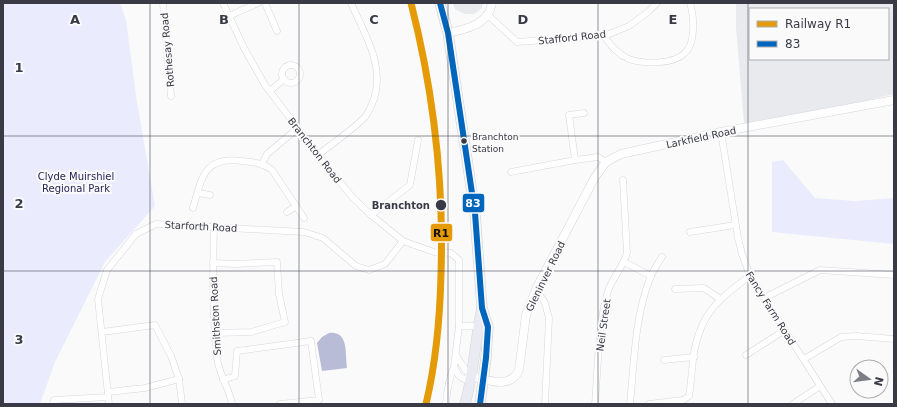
<svg xmlns="http://www.w3.org/2000/svg" width="897" height="407" viewBox="0 0 897 407" font-family="'DejaVu Sans',sans-serif">
<rect width="100%" height="100%" fill="#fafafa"/>
<g fill="#e9eaee" fill-rule="evenodd">
<polygon points="453,3 483,3 482,8 474,14 464,14 455,9"/>
<path d="M736,3H894V94L843,106L744,123L736,28ZM750,9H888V59H750Z"/>
</g>
<g fill="#eaecfd">
<polygon points="3,3 120,3 126,20 137,102 155,206 105,262 55,362 40,404 3,404"/>
<polygon points="783,160 815,198 855,201 894,198 894,244 772,232 772,162"/>
</g>
<path fill="#b9bcd7" d="M329,333C349,331 345,353 347,368L322,371L317,343L322,337Z"/>
<g fill="none" stroke-linecap="round" stroke-linejoin="round">
<g stroke="#d6d7de" stroke-width="7">
<g id="minor">
<polyline points="163,3 171,96"/>
<polyline points="223,3 244,48 265,85 318,155 353,198 371,215 403,241 434,252 451,253 459,260 459,326 454,367 459,376 464,379 471,376 464,368 456,355"/>
<polyline points="265,3 277,31"/>
<polyline points="488,15 517,42 604,36 629,26 649,11 657,3"/>
<polyline points="229,16 258,3"/>
<path d="M604,36C610,45 619,55 629,59C643,64 673,65 685,53C696,43 694,16 690,3"/>
<circle cx="291" cy="74" r="9"/>
<polyline points="270,91 284,79"/>
<polyline points="721,132 738,238 742,254 750,276 832,404"/>
<path d="M318,155C333,143 351,131 364,118C369,113 371,106 374,99C385,65 364,33 351,3"/>
<polyline points="575,160 569,115 584,113"/>
<polyline points="262,164 267,154 298,128"/>
<polyline points="511,172 575,160 598,157 606,162"/>
<polyline points="198,193 210,195"/>
<path d="M193,208C202,177 204,156 242,161C253,162 263,163 272,170L304,218"/>
<polyline points="287,212 296,206"/>
<polyline points="371,215 410,185 418,140"/>
<path d="M214,226C213,269 212,314 217,358C219,374 229,388 232,404"/>
<polyline points="690,232 735,225"/>
<polyline points="624,262 651,276"/>
<polyline points="213,263 235,264 277,262 279,294 285,322 251,332 216,333"/>
<polyline points="536,289 545,303 549,318 545,404"/>
<polyline points="675,289 704,288 720,299"/>
<polyline points="764,298 820,270 894,275"/>
<polyline points="459,326 478,326"/>
<polyline points="102,332 155,325 171,356 179,379 182,404"/>
<polyline points="746,355 785,330"/>
<polyline points="804,359 841,337 856,336 894,339"/>
<polyline points="664,360 694,357"/>
<polyline points="223,380 235,376 237,351 311,341 319,400 280,404"/>
<polyline points="108,392 145,388 179,379"/>
<polyline points="53,404 54,400 108,397"/>
<polyline points="109,404 98,299 107,270 136,234 156,224 304,232 323,238 356,266 369,270 385,264 403,241"/>
<path d="M446,404C447,391 449,378 454,367"/>
<path d="M595,404C598,369 598,324 608,291C613,277 623,267 627,253L623,180"/>
<path d="M630,404C634,364 635,313 651,276C654,269 658,263 662,257"/>
<path d="M649,404L683,400L689,396C691,383 692,371 693,359C699,316 716,300 750,276"/>
<polyline points="793,404 820,386"/>
</g>
</g>
<g stroke="#d6d7de" stroke-width="9">
<g id="tertiary">
<path d="M448,33C461,30 479,27 487,15C490,12 491,7 492,3"/>
<path d="M471,376C488,380 510,390 519,370L526,315L532,300L536,289L595,177L606,162L621,154L721,132L894,100"/>
</g>
</g>
<g stroke="#d6d6d8" stroke-width="11">
<g id="trunk">
<polyline points="440,3 448,33 475,213 482,308 488,327 486,358 480,404"/>
<path d="M465,404C474,373 475,340 482,308"/>
</g>
</g>
<use href="#minor" stroke="#fefefe" stroke-width="6"/>
<use href="#tertiary" stroke="#fefefe" stroke-width="8"/>
<use href="#trunk" stroke="#e9eaf2" stroke-width="10"/>
<g stroke="#fafafa" stroke-width="9">
<polyline id="bus-1" points="440,3 448,33 475,213 482,308 488,327 486,358 480,404"/>
</g>
<use href="#bus-1" stroke="#0065bd" stroke-width="6"/>
<g stroke="#fafafa" stroke-width="10">
<path id="rail-1" d="M411,3C434,93 444,181 441,274C440,317 436,362 426,404"/>
</g>
<use href="#rail-1" stroke="#e49b07" stroke-width="7"/>
</g>
<path fill="none" stroke="#393a46" stroke-width="1" stroke-opacity="0.55" d="M150,3V404M299,3V404M448,3V404M598,3V404M748,3V404M3,136H894M3,271H894"/>
<g fill="#393a46" stroke="#fafafa" stroke-width="1.5">
<circle cx="464" cy="141" r="3.5"/>
<circle cx="441" cy="205" r="6"/>
</g>
<g text-anchor="middle" stroke-width="4" stroke-linejoin="round" paint-order="stroke">
<g font-size="9" fill="#393a46" stroke="#fafafa" text-anchor="start">
<text x="472" y="140">Branchton<tspan x="472" dy="12">Station</tspan></text>
</g>
<g font-size="10" fill="#393a46" stroke="#fafafa">
<text transform="translate(572 37) rotate(-6)" y="4">Stafford Road</text>
<text transform="translate(167 50) rotate(-95)" y="4">Rothesay Road</text>
<text transform="translate(701 137) rotate(-12)" y="4">Larkfield Road</text>
<text transform="translate(315 150) rotate(52)" y="4">Branchton Road</text>
<text transform="translate(201 226) rotate(3)" y="4">Starforth Road</text>
<text transform="translate(545 276) rotate(-64)" y="4">Gleninver Road</text>
<text transform="translate(771 308) rotate(58)" y="4">Fancy Farm Road</text>
<text transform="translate(215 316) rotate(-93)" y="4">Smithston Road</text>
<text transform="translate(603 325) rotate(-82)" y="4">Neil Street</text>
</g>
<g font-size="10" fill="#252556" stroke="#fafafa">
<text x="76" y="180">Clyde Muirshiel<tspan x="76" dy="12">Regional Park</tspan></text>
</g>
<g font-size="10" font-weight="bold" fill="#393a46" stroke="#fafafa" text-anchor="end">
<text x="430" y="209">Branchton</text>
</g>
</g>
<g font-size="13" text-anchor="middle" font-weight="bold" fill="#393a46" stroke="#fafafa" stroke-width="4" stroke-linejoin="round" paint-order="stroke">
<text x="75" y="24">A</text>
<text x="224" y="24">B</text>
<text x="374" y="24">C</text>
<text x="523" y="24">D</text>
<text x="673" y="24">E</text>
<text x="19" y="72">1</text>
<text x="19" y="208">2</text>
<text x="19" y="344">3</text>
</g>
<g stroke="#fafafa" stroke-width="1.5">
<rect x="462" y="193" width="23" height="20" rx="4" fill="#0065bd"/>
<rect x="430" y="223" width="23" height="19" rx="4" fill="#e49b07"/>
</g>
<g font-size="11" text-anchor="middle" font-weight="bold" fill="#fff">
<text x="473" y="207">83</text>
</g>
<g font-size="11" text-anchor="middle" font-weight="bold" fill="#111">
<text x="441" y="237">R1</text>
</g>
<rect width="897" height="407" fill="none" stroke="#393a46" stroke-width="8"/>
<rect x="749" y="8" width="140" height="52" fill="#fafafa" stroke="#adadb2"/>
<rect x="757" y="21" width="20" height="6" fill="#e49b07" stroke="#adadb2"/>
<text x="785" y="28" font-size="12" fill="#393a46">Railway R1</text>
<rect x="757" y="41" width="20" height="6" fill="#0065bd" stroke="#adadb2"/>
<text x="785" y="48" font-size="12" fill="#393a46">83</text>
<g transform="translate(869 379) rotate(104)"><circle r="19" fill="#fafafa" stroke="#adadb2"/>
<path d="M0-3L7 15L0 10L-7 15Z" fill="#7d7d85"/>
<text y="-6" font-size="11" font-weight="bold" text-anchor="middle" fill="#393a46">N</text>
</g>
</svg>
